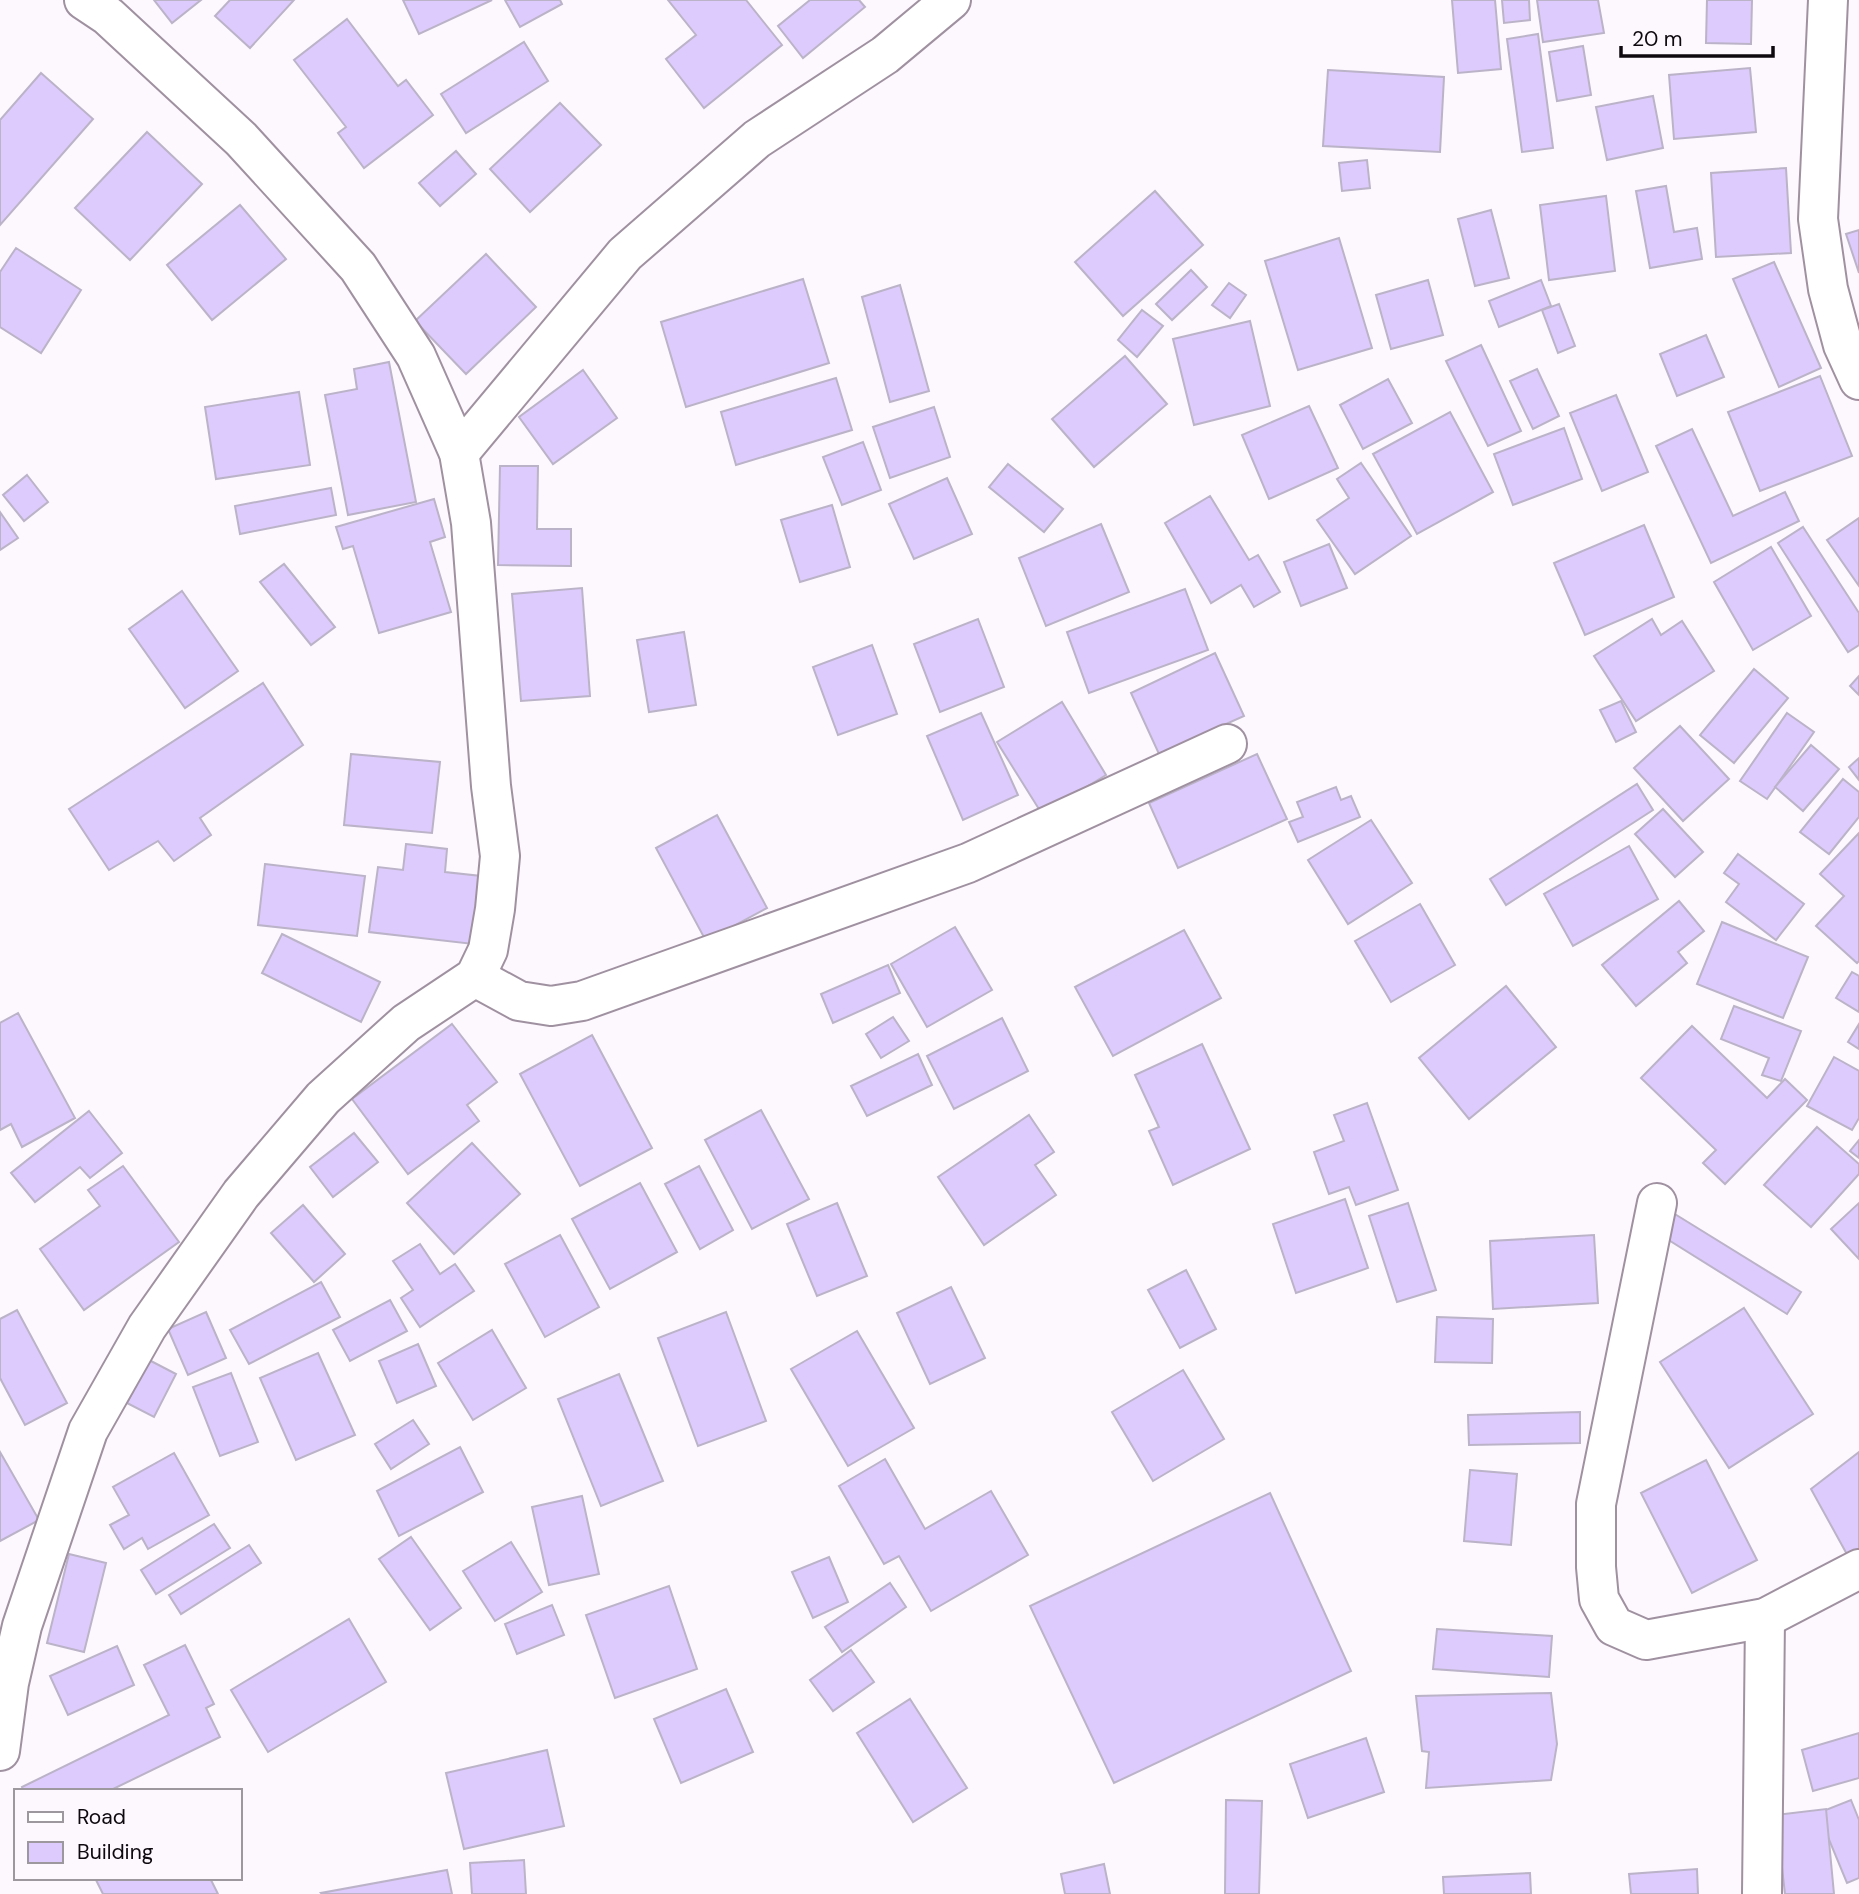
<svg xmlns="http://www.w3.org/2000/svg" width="1859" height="1894" viewBox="0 0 1859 1894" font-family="'DM Sans',sans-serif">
<rect width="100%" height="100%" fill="#fdf7fe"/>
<g fill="#decbfd" stroke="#bbb3c8" stroke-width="2">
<polygon points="154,0 201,0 172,23"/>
<polygon points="230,0 294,0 250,48 215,16"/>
<polygon points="403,0 492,0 419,34"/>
<polygon points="505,0 560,0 562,4 520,27"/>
<polygon points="668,0 746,0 782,45 704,108 666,59 696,35"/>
<polygon points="810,0 859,0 865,7 803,58 778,26"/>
<polygon points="1452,0 1495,0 1501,69 1458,73"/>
<polygon points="1502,0 1529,0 1530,20 1504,23"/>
<polygon points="1537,0 1598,0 1604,33 1543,42"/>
<polygon points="1707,0 1752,0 1751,44 1706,43"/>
<polygon points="347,19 398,86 406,80 433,115 364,168 338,133 346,127 294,60"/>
<polygon points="1538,34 1553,148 1522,152 1507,39"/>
<polygon points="524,42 548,81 466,133 441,94"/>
<polygon points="1583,46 1591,95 1557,101 1549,52"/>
<polygon points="1750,68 1756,132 1674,139 1669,75"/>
<polygon points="1328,70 1444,77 1440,152 1323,146"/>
<polygon points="41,73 93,119 0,225 0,120"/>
<polygon points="1653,96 1663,148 1607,160 1596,107"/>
<polygon points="560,103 601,145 530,212 490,169"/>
<polygon points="147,132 202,184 130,260 75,208"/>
<polygon points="456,151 476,174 440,206 419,183"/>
<polygon points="1367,160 1370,188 1342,191 1339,163"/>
<polygon points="1786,168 1791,253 1716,257 1711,173"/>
<polygon points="1666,186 1674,232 1697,228 1702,259 1650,268 1636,191"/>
<polygon points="1155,191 1203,245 1123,316 1075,262"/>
<polygon points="1606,196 1615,271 1549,280 1540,205"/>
<polygon points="240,205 286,259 212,320 167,265"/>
<polygon points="1491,210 1509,278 1475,286 1458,219"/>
<polygon points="1859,230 1859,273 1846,234"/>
<polygon points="1339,238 1372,348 1298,370 1265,261"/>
<polygon points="16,248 81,290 41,353 0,327 0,272"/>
<polygon points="486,254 536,307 466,374 415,321"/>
<polygon points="1774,262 1821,368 1779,387 1733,279"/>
<polygon points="1191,270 1207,287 1172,320 1156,304"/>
<polygon points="803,279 829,363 686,407 661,322"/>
<polygon points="1428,280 1443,335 1391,349 1376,295"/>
<polygon points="1541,280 1551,306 1499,327 1489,301"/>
<polygon points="1229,283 1246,295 1230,318 1212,305"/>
<polygon points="900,285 929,391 890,402 862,297"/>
<polygon points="1559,304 1575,346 1558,353 1542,310"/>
<polygon points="1142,310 1163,326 1137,357 1118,340"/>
<polygon points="1250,321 1270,406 1194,425 1173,339"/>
<polygon points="1706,335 1724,377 1677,396 1660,354"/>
<polygon points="1481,345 1521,431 1488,446 1446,361"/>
<polygon points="1125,356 1167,404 1094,467 1052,419"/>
<polygon points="389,362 416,502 348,515 325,395 357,389 354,369"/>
<polygon points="1537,369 1559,416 1533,429 1510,381"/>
<polygon points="583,370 617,418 553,464 519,417"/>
<polygon points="1820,376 1852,456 1760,491 1728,412"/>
<polygon points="836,378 852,430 736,465 721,412"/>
<polygon points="1388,379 1412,423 1363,449 1340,405"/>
<polygon points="299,392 310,465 216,479 205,407"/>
<polygon points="1616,395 1648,472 1602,491 1570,413"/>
<polygon points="1309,406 1338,468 1269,499 1242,435"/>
<polygon points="934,407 950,457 890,478 873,427"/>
<polygon points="1450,412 1493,492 1417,534 1373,454"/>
<polygon points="1564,428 1582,479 1513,505 1494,454"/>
<polygon points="1692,429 1733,516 1785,492 1799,521 1711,563 1656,446"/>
<polygon points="863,442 881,490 842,505 823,457"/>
<polygon points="1361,463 1411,536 1355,574 1317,520 1349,498 1337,479"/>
<polygon points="1008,464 1063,509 1044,532 989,487"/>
<polygon points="500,466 538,466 537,529 571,529 571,566 498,565"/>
<polygon points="27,475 48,502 24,521 3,495"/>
<polygon points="947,478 972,534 914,559 889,504"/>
<polygon points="331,488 336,515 240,534 235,506"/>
<polygon points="1210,496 1249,560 1258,555 1280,592 1254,607 1241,585 1211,603 1165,523"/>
<polygon points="434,499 445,537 430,542 451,612 379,633 353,546 343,549 336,527"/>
<polygon points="832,505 850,567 800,582 781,520"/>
<polygon points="0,512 18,538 0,550"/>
<polygon points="1859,518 1859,586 1827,540"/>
<polygon points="1101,524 1129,592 1046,626 1019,558"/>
<polygon points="1644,525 1674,597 1585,635 1554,563"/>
<polygon points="1803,527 1859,613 1859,645 1848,652 1778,543"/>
<polygon points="1329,544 1347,588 1301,606 1284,562"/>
<polygon points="1771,547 1811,616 1753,650 1714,582"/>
<polygon points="284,564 335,627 311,645 260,582"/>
<polygon points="582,588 590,696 521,701 512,594"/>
<polygon points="1185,589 1208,650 1089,693 1067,632"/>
<polygon points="182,591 238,671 185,708 129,629"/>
<polygon points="978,619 1004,687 940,712 914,644"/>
<polygon points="1652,619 1661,635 1682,621 1714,671 1636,721 1594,656"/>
<polygon points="684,632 696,705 649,712 637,640"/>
<polygon points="872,645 897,714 838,735 813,667"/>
<polygon points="1215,653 1244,716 1159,754 1131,693"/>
<polygon points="1754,669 1788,698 1734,763 1700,735"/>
<polygon points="1859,676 1859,695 1850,686"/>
<polygon points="263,683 303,745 200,818 211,835 174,861 158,841 109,870 69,809"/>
<polygon points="1621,701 1636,732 1616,742 1600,710"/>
<polygon points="1062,702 1106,775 1042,814 997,742"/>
<polygon points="981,713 1018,795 963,820 927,736"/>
<polygon points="1787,713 1814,732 1767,799 1740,781"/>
<polygon points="1680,726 1729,779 1683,821 1634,768"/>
<polygon points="1811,745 1839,769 1803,811 1775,787"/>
<polygon points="351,754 440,762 432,833 344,825"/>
<polygon points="1257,754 1287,819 1178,868 1149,803"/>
<polygon points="1859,758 1859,780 1849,767"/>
<polygon points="1843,779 1859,792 1859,817 1829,854 1800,832"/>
<polygon points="1637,784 1653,810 1506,905 1490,879"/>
<polygon points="1336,787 1341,800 1351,796 1360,817 1298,842 1289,822 1303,817 1297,802"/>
<polygon points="1663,809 1703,852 1675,877 1635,834"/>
<polygon points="717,815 767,908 706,941 656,848"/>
<polygon points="1371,820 1412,883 1348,924 1308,860"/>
<polygon points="1859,833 1859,961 1857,963 1816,926 1844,896 1820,874"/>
<polygon points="406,844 447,849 445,872 481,876 473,944 369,932 378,867 403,870"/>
<polygon points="1629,846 1658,899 1573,946 1544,894"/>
<polygon points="1738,854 1804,904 1776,940 1726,902 1739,884 1724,873"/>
<polygon points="265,864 365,876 357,936 258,925"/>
<polygon points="1679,901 1704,931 1678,952 1687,963 1636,1006 1602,965"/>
<polygon points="1420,904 1455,965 1391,1002 1355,941"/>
<polygon points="1722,922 1808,957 1783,1018 1697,984"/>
<polygon points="955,927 992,990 927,1027 891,964"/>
<polygon points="1184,930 1221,998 1113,1056 1075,987"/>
<polygon points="282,934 380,982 361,1022 262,973"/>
<polygon points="888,965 900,993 833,1023 821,994"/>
<polygon points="1852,972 1859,976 1859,1012 1836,998"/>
<polygon points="1506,986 1556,1047 1469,1119 1419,1058"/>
<polygon points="1734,1006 1801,1031 1781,1081 1762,1075 1769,1058 1721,1039"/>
<polygon points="18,1013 75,1118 22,1147 11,1124 0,1130 0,1023"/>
<polygon points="893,1017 909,1041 881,1058 866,1034"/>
<polygon points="1002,1018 1028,1071 954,1109 927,1056"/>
<polygon points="452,1024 497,1082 467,1105 479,1121 408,1174 352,1099"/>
<polygon points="1859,1024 1859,1049 1848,1042"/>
<polygon points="1692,1026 1767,1098 1785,1079 1807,1100 1725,1184 1703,1163 1716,1150 1641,1078"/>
<polygon points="592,1035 652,1148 580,1186 520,1074"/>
<polygon points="1202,1044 1250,1149 1173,1185 1149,1131 1159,1127 1135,1075"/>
<polygon points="918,1054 932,1085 867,1116 851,1086"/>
<polygon points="1834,1057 1859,1071 1859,1118 1852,1130 1807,1106"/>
<polygon points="1367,1103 1398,1190 1356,1205 1349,1187 1329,1194 1314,1152 1344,1141 1334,1115"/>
<polygon points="761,1110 809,1199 752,1229 705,1140"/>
<polygon points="89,1111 122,1153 90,1178 80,1167 35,1202 11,1173"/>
<polygon points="1029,1115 1054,1152 1035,1165 1056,1195 984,1245 938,1177"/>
<polygon points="1817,1127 1859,1164 1859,1174 1811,1227 1764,1185"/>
<polygon points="354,1133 378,1162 333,1197 310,1167"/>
<polygon points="1859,1140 1859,1158 1850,1151"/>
<polygon points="472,1143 520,1194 454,1254 407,1203"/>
<polygon points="123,1166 179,1242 84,1310 40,1249 100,1206 88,1190"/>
<polygon points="699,1166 733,1230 700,1249 665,1184"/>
<polygon points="640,1183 677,1252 610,1289 572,1219"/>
<polygon points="1345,1199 1368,1268 1296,1293 1273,1224"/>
<polygon points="837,1203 867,1276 817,1296 787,1224"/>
<polygon points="1408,1203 1436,1290 1397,1302 1369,1216"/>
<polygon points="1657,1203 1801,1292 1787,1314 1643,1224"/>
<polygon points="1859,1203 1859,1259 1831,1229"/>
<polygon points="303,1205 345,1254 314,1282 271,1233"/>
<polygon points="560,1235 599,1307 545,1337 505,1264"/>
<polygon points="1594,1235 1598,1303 1493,1309 1490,1241"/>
<polygon points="420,1244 440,1274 455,1264 474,1291 420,1327 401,1298 413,1290 393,1261"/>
<polygon points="1186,1270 1216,1329 1180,1348 1148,1290"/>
<polygon points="321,1282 340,1317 249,1364 230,1330"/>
<polygon points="951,1287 985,1358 930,1384 897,1313"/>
<polygon points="390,1300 407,1331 350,1361 333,1330"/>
<polygon points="1744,1308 1813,1414 1729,1468 1660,1362"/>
<polygon points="17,1310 67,1403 25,1425 0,1378 0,1319"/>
<polygon points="206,1312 226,1358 188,1375 168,1329"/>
<polygon points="726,1312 766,1421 698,1446 658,1338"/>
<polygon points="1437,1317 1493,1319 1492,1363 1435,1362"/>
<polygon points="492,1330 526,1388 473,1420 438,1363"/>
<polygon points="857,1331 914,1428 848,1466 791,1369"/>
<polygon points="418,1344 436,1386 397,1403 379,1361"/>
<polygon points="318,1353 355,1435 296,1460 260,1378"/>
<polygon points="149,1360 176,1374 154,1417 127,1403"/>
<polygon points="1183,1370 1224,1439 1153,1481 1112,1412"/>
<polygon points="231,1373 258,1442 220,1456 193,1387"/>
<polygon points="619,1374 663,1481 601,1506 558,1399"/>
<polygon points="1580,1412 1580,1443 1469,1445 1468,1415"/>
<polygon points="413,1420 429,1444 391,1469 375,1444"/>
<polygon points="460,1447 483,1492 399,1536 377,1491"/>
<polygon points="0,1452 39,1520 0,1541"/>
<polygon points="1859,1452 1859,1564 1854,1567 1811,1489"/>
<polygon points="174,1453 209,1515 148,1549 142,1538 124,1549 110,1525 129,1515 113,1487"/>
<polygon points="885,1459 925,1529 991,1491 1028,1555 931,1611 899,1556 884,1564 839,1486"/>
<polygon points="1706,1460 1757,1560 1692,1593 1641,1493"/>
<polygon points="1470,1470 1517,1474 1511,1545 1464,1541"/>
<polygon points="1270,1493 1351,1671 1114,1783 1030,1606"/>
<polygon points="582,1496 599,1574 549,1585 532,1507"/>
<polygon points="214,1524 230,1548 156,1594 141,1570"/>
<polygon points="411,1537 461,1608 430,1630 379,1559"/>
<polygon points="511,1542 542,1592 495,1621 463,1571"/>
<polygon points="249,1545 261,1563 181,1614 169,1595"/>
<polygon points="69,1554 106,1563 84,1652 47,1643"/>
<polygon points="829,1557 848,1602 813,1618 792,1572"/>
<polygon points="890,1583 906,1607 842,1652 825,1627"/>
<polygon points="669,1586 697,1669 615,1698 586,1615"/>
<polygon points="552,1605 564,1635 517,1654 505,1624"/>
<polygon points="349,1619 386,1682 268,1752 231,1690"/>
<polygon points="1437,1629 1552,1636 1549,1677 1433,1669"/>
<polygon points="185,1645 214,1704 206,1708 220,1737 109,1791 24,1791 22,1787 169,1715 144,1665"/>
<polygon points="117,1646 134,1685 68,1715 50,1676"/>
<polygon points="851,1650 874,1682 833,1711 810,1680"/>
<polygon points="726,1689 753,1752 681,1783 654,1719"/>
<polygon points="1551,1693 1557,1744 1551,1780 1426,1788 1429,1752 1422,1751 1416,1696"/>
<polygon points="910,1699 967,1788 913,1822 857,1733"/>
<polygon points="1859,1733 1859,1778 1813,1791 1802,1750"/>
<polygon points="1366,1738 1384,1792 1308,1818 1290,1764"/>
<polygon points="547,1750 564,1826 464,1849 446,1773"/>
<polygon points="1226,1800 1262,1801 1259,1894 1225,1894"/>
<polygon points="1851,1800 1859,1820 1859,1878 1847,1883 1818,1813"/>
<polygon points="1826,1809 1834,1894 1785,1894 1776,1815"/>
<polygon points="524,1860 526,1894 472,1894 470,1863"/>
<polygon points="1104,1864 1110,1894 1065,1894 1061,1874"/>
<polygon points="1697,1869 1698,1894 1631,1894 1629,1874"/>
<polygon points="447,1870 452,1894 322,1894 321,1893"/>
<polygon points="1530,1873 1531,1894 1444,1894 1443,1877"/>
<polygon points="95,1878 210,1878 218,1894 103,1894"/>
</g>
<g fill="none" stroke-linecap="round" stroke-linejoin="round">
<g stroke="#a091a1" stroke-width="42">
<g id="minor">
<polyline points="1828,0 1818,219 1828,289 1843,345 1859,380"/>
<polyline points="459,453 625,254 757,139 885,55 951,0"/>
<polyline points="475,977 519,1001 551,1006 582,1001 968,863 1227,744"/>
<polyline points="1657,1203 1596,1504 1596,1567 1599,1599 1614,1626 1646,1640 1765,1618 1859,1569"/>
<polyline points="0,1751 9,1683 22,1626 88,1431 147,1327 241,1194 323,1098 406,1023 475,977 488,950 495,909 500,856 491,786 471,523 459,453 416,356 358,267 241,139 108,16 84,0"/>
<polyline points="1762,1894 1765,1618"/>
</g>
</g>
<use href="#minor" stroke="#fff" stroke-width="38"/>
</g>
<rect x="14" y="1789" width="228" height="91" fill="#fdf7fe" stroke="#9d989e" stroke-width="2"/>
<rect x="28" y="1812" width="35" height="10" fill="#ffffff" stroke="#9d989e" stroke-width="2"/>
<text x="77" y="1824" font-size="21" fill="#0e090f">Road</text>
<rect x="28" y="1842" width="35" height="21" fill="#decbfd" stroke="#9d989e" stroke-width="2"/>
<text x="77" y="1859" font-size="21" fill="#0e090f">Building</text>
<path d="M1621 46v10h152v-10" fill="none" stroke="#0e090f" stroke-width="3.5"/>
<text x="1632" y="46" font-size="21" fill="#0e090f" stroke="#fdf7fe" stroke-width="5" paint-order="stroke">20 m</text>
</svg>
